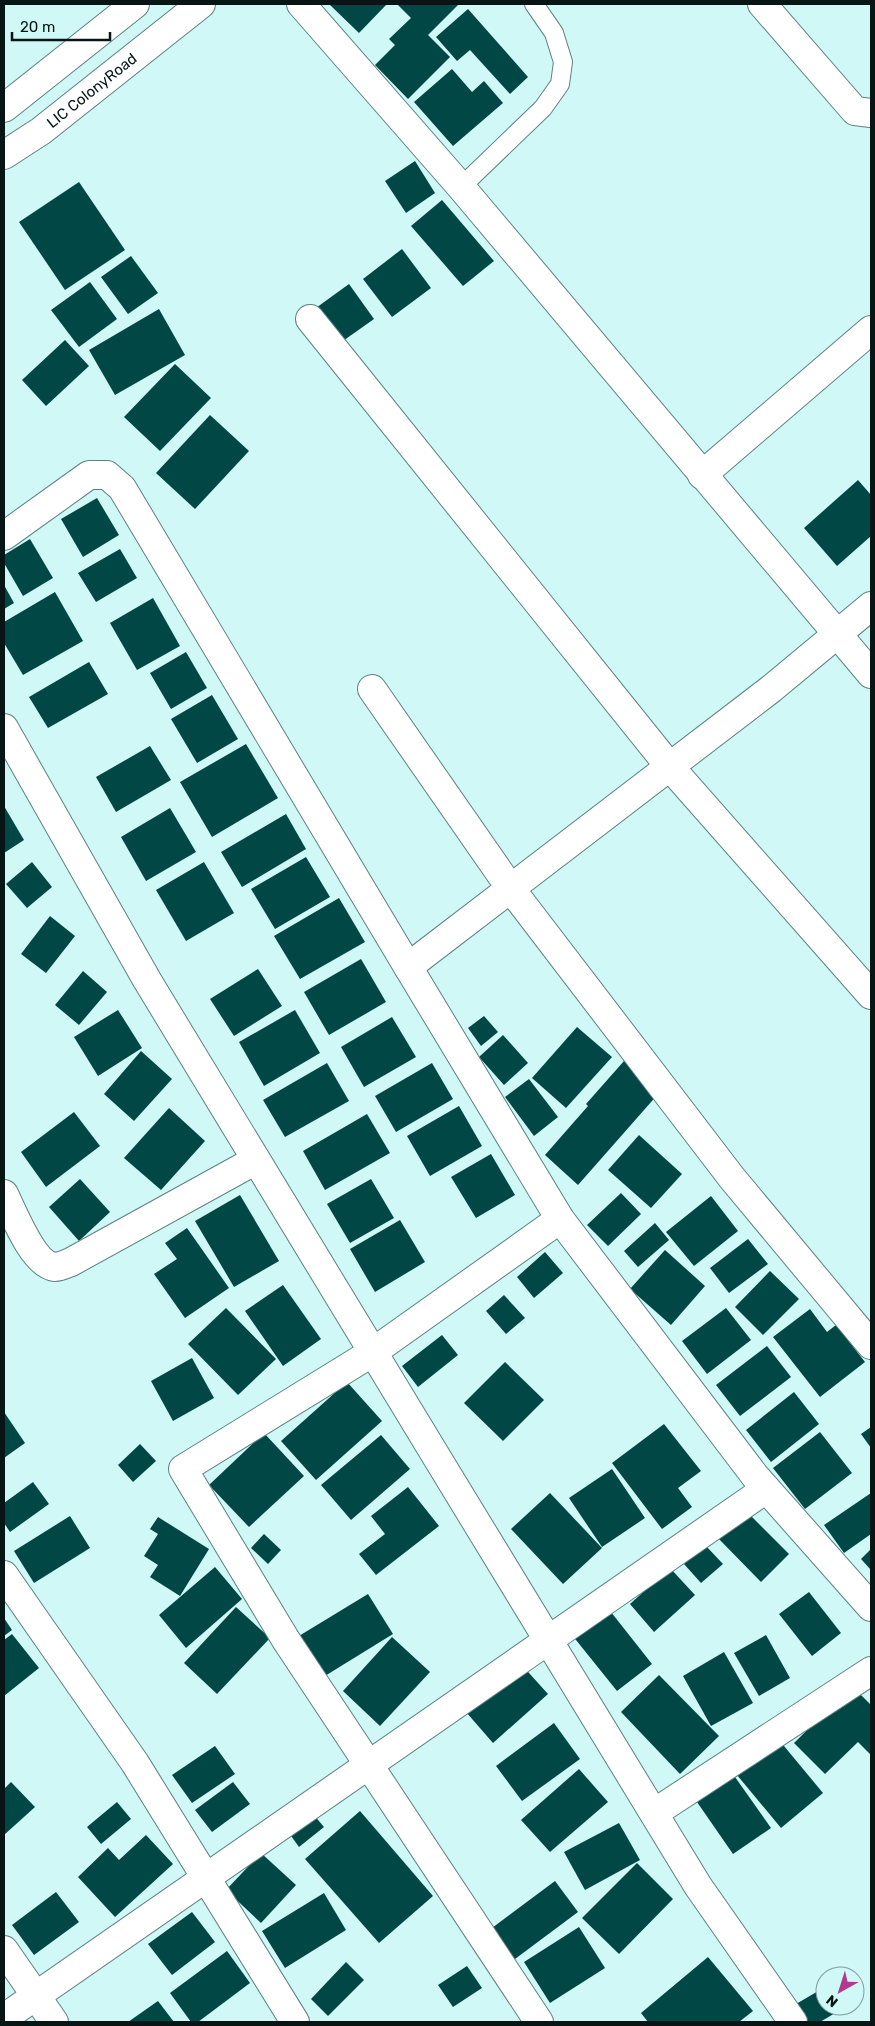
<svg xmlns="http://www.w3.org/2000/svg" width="875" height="2026" viewBox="0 0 875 2026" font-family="Rubik,sans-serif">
<rect width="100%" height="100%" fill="#cff8f6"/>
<g fill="#004745">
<polygon points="329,4 387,4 359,33"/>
<polygon points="397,4 459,4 428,35 450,57 408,99 375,65 395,45 389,39 411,18"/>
<polygon points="468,9 528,77 510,94 470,50 457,61 436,37"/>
<polygon points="452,69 472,92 484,81 503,103 453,146 414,102"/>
<polygon points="415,161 435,193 406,213 385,181"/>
<polygon points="79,182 125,250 65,290 19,222"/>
<polygon points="442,200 494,261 463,286 411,226"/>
<polygon points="402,249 431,288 392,317 363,279"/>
<polygon points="131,256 158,293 128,314 101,277"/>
<polygon points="90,282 117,319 79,347 51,310"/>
<polygon points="349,284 374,319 333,348 309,313"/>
<polygon points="159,309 185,355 115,395 89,350"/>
<polygon points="65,340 89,366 46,406 22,380"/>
<polygon points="175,364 211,398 160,451 124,417"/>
<polygon points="210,415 249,451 195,509 156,473"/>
<polygon points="858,480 871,495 871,536 837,566 804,528"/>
<polygon points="97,498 119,535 83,557 61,519"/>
<polygon points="30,539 53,578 23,596 4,563 4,555"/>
<polygon points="120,549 137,578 96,602 78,573"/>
<polygon points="4,585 14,603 4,609"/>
<polygon points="55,592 83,641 23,675 4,643 4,622"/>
<polygon points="153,598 180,646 137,670 110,623"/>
<polygon points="186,652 207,688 171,709 150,673"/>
<polygon points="89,662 108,694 48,728 29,697"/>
<polygon points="212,695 238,739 197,763 171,719"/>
<polygon points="246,744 278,798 212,837 180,782"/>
<polygon points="150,746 171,780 116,812 96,777"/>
<polygon points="4,806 24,840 4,853"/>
<polygon points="170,808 196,852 146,881 121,837"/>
<polygon points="286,814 306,849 242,887 221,852"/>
<polygon points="306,857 330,897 275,929 251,889"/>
<polygon points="32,862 52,887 27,908 6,884"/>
<polygon points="204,862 234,913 186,941 156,890"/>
<polygon points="339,898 365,942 300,979 274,936"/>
<polygon points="50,916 75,936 46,973 21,954"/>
<polygon points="361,959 386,1002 329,1035 304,992"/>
<polygon points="258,969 282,1006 234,1036 210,999"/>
<polygon points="83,971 107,992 79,1025 55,1005"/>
<polygon points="118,1010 142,1048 98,1076 74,1037"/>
<polygon points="295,1010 320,1053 264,1086 239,1042"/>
<polygon points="484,1016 498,1032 481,1046 468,1028"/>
<polygon points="392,1017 416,1057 364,1087 341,1047"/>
<polygon points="577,1027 612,1057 566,1108 532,1078"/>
<polygon points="503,1035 528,1063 504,1085 479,1057"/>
<polygon points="141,1051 172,1079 134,1121 104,1094"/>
<polygon points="624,1061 659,1093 578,1185 545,1155 588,1106 586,1104"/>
<polygon points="327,1063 349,1101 285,1137 263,1100"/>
<polygon points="432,1063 453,1099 396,1132 375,1096"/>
<polygon points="529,1079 558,1117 534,1136 505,1097"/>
<polygon points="459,1106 482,1146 430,1176 407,1136"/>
<polygon points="169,1108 205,1141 161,1190 124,1158"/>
<polygon points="74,1112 100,1146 46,1187 21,1152"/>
<polygon points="367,1114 390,1153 325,1190 303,1151"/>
<polygon points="639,1135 682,1174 651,1208 608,1170"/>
<polygon points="491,1154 515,1195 476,1218 451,1177"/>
<polygon points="80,1179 110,1212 79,1241 49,1207"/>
<polygon points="371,1179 394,1218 350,1243 327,1204"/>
<polygon points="621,1193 641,1214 608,1246 587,1225"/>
<polygon points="240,1195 279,1261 234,1287 195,1221"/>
<polygon points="711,1196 738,1231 694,1266 666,1232"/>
<polygon points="400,1220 425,1262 375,1292 350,1249"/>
<polygon points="655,1223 669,1240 638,1267 624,1251"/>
<polygon points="187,1228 229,1288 185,1318 154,1274 177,1259 165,1243"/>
<polygon points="748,1239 768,1264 729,1293 710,1268"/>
<polygon points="665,1250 705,1286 671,1325 630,1289"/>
<polygon points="545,1252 563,1273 534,1298 517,1277"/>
<polygon points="770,1271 799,1299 763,1335 735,1307"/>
<polygon points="283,1285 321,1339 283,1366 245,1311"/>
<polygon points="504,1295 525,1318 506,1334 486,1311"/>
<polygon points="226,1308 276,1359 238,1395 188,1344"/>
<polygon points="726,1308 751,1340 707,1374 682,1341"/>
<polygon points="810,1309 827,1332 836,1325 865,1362 820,1397 773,1337"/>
<polygon points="442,1335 458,1355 418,1387 402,1366"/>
<polygon points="767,1346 791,1377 740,1416 716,1385"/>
<polygon points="192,1358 214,1398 173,1421 151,1381"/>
<polygon points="505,1362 544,1400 503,1441 464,1403"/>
<polygon points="347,1382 382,1421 316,1480 281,1441"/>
<polygon points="794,1392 819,1424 771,1462 746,1430"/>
<polygon points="4,1412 25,1443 4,1458"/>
<polygon points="664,1424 701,1471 678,1488 692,1507 662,1529 612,1463"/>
<polygon points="871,1427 871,1448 861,1434"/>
<polygon points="820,1432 852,1473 805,1509 773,1468"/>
<polygon points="264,1433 304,1476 249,1527 209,1485"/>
<polygon points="381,1435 410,1469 351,1520 321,1485"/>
<polygon points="140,1444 156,1461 133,1482 118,1465"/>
<polygon points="612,1469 645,1518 602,1547 569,1498"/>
<polygon points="33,1482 49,1504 10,1532 4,1523 4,1503"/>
<polygon points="408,1487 439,1526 376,1575 359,1554 385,1534 371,1516"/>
<polygon points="550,1493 602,1548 563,1584 511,1529"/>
<polygon points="871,1493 871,1534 844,1553 824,1525"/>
<polygon points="745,1510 789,1554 761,1582 717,1537"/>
<polygon points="70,1516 90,1548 34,1583 14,1551"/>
<polygon points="158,1517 209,1549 180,1596 150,1577 158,1565 144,1556 158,1534 150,1529"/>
<polygon points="264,1534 281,1550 268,1564 251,1548"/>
<polygon points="706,1546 723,1564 701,1583 684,1564"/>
<polygon points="871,1549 871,1570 861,1559"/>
<polygon points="215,1567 242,1599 186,1648 159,1615"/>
<polygon points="670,1568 695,1595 654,1632 630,1604"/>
<polygon points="809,1592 841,1633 812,1656 779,1614"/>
<polygon points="368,1594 393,1634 320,1679 294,1639"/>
<polygon points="236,1607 270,1638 217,1694 184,1663"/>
<polygon points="607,1607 652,1664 617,1691 572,1635"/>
<polygon points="4,1618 12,1630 4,1636"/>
<polygon points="12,1634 39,1668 4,1696 4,1640"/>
<polygon points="766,1635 790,1678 759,1696 734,1653"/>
<polygon points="392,1637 430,1672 380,1726 343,1691"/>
<polygon points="724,1652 753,1703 711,1726 683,1676"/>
<polygon points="520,1663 548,1694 493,1743 466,1712"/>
<polygon points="659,1675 719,1736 680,1774 621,1712"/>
<polygon points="852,1686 871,1705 871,1755 858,1742 825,1774 794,1743"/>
<polygon points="554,1723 580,1759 522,1801 496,1766"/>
<polygon points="779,1740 823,1793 781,1828 737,1775"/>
<polygon points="215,1746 235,1774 192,1803 172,1775"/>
<polygon points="579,1769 608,1802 550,1852 521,1820"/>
<polygon points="735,1777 771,1828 733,1854 697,1802"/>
<polygon points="11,1782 35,1807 4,1835 4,1789"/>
<polygon points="233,1782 250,1804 212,1832 195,1810"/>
<polygon points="117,1802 131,1819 101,1844 87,1827"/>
<polygon points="360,1811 433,1896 379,1943 305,1859"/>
<polygon points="313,1814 324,1827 299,1847 289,1833"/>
<polygon points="619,1823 640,1860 585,1890 564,1852"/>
<polygon points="146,1835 173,1864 115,1917 78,1877 108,1848 119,1860"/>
<polygon points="261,1853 296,1885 261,1923 226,1890"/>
<polygon points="637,1863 673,1899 619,1954 582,1918"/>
<polygon points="555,1881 578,1912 515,1959 492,1928"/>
<polygon points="56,1892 79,1922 34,1955 12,1925"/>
<polygon points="324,1893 346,1930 285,1968 262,1931"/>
<polygon points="192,1912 215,1942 172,1975 148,1944"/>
<polygon points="579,1927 605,1968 550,2003 524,1962"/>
<polygon points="227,1951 250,1983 198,2022 191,2022 170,1993"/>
<polygon points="708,1957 753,2011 739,2022 648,2022 641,2013"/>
<polygon points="346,1962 364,1980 328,2016 311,1999"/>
<polygon points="467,1966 482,1988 453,2007 438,1985"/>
<polygon points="855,1983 863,1996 855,2001"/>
<polygon points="825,1987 825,2006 847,2006 820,2022 800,2022 791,2007"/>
<polygon points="158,2001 174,2022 128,2022"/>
</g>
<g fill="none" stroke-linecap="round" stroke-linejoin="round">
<g stroke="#5d8281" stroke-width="20">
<polyline id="lane" points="461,187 543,108 560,84 563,62 554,33 534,4"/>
</g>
<g stroke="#5d8281" stroke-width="30">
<g id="street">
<polyline points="301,4 461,187 871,674"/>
<polyline points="762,4 855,111 871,113"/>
<polyline points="310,319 670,767 871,995"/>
<polyline points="702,475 871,330"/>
<polyline points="4,536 89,475 107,475 122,488 408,967 771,689 871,606"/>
<polyline points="372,689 511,889 732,1178 871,1345"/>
<polyline points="4,728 147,980 436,1456 698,1886 793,2022"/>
<polyline points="408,967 560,1219 755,1476 871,1607"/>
<path d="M4,1194C13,1212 33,1265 55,1267C60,1267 66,1264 71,1262L256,1160"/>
<polyline points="4,1575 135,1763 295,2022"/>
<polyline points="654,1813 871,1671"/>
<polyline points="4,1950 54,2022"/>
<polyline points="4,2018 766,1489"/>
<polyline points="539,2022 286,1640 183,1469 373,1352 560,1219"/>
</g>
</g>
<g stroke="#5d8281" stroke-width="30">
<g id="secondary">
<polyline points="4,108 135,4"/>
<path id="s1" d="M4,155L41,131L201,4"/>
</g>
</g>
<use href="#lane" stroke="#fff" stroke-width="18"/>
<use href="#street" stroke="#fff" stroke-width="28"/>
<use href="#secondary" stroke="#fff" stroke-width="28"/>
</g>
<g text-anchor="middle" stroke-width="5" stroke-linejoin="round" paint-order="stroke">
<g font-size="15" fill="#071615" stroke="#cff8f6">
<text dy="5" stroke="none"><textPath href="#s1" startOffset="109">LIC ColonyRoad</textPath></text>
</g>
</g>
<rect width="875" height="2026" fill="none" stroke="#071615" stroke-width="10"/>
<g transform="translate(840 1991) rotate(219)"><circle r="24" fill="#cff8f6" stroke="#7f9e9c"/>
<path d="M0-4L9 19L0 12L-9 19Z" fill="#b2398d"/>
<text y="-8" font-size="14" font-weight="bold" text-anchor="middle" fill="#071615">N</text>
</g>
<path d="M12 32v8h98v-8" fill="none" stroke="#071615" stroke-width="2.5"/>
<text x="20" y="32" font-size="15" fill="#071615" stroke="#cff8f6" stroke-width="4" paint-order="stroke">20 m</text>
</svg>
